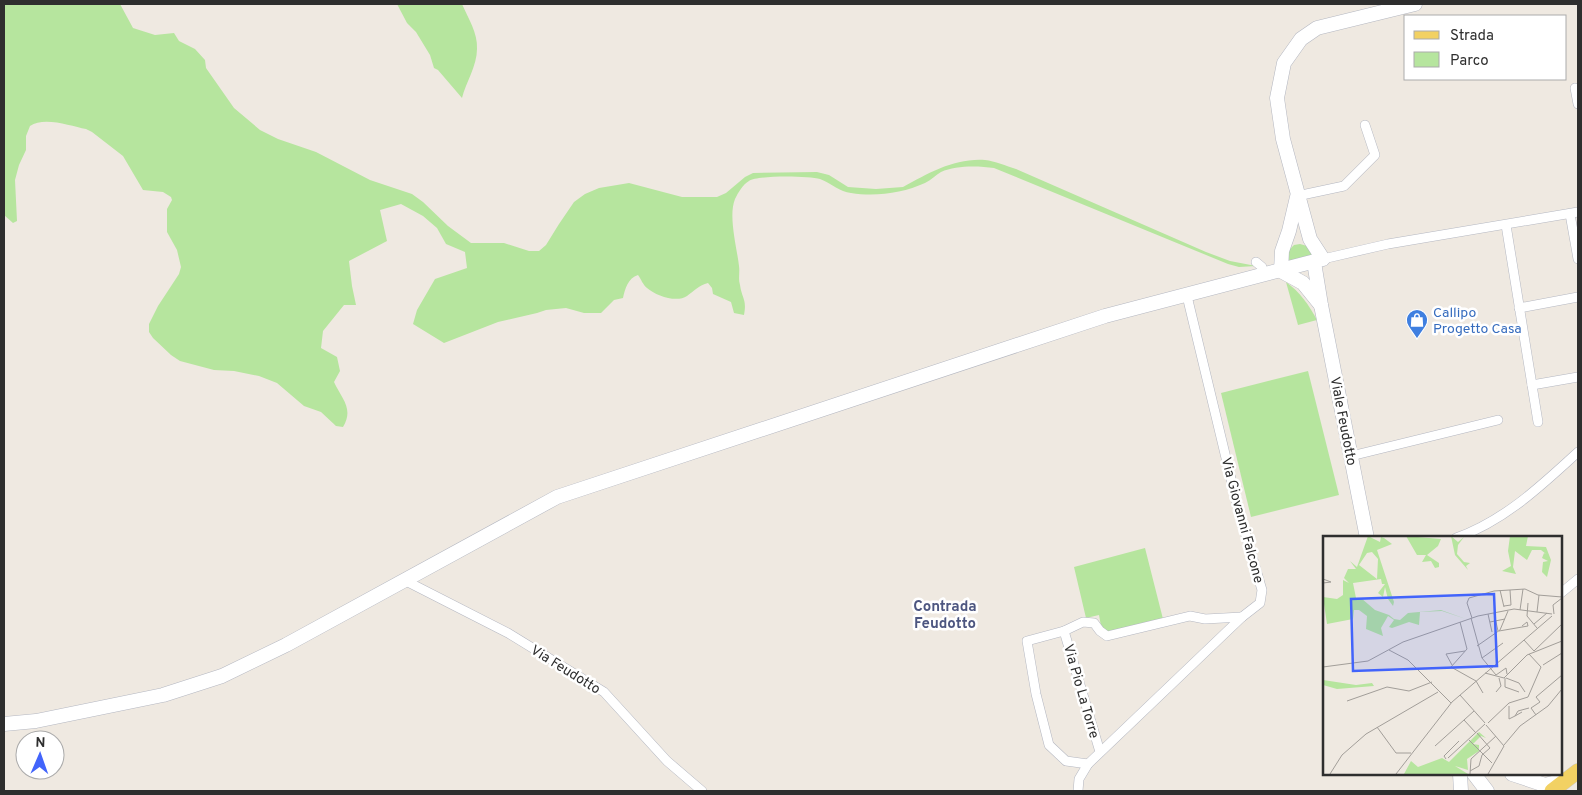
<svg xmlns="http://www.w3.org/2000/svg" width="1582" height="795" viewBox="0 0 1582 795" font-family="Overpass,sans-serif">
<rect width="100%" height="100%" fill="#efe9e1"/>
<g fill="#b6e59e">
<path d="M4,4H120L133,28L155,35L174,33L179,41L195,49L205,60L206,68L234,108L260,130L278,139L316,152L370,180L412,194L423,202L448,226L471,243H504L529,251H539L546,245L559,224L574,202L585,194L599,188L629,183L682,197H717L726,193L745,177L753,173L817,172L829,175L848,187L876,189L903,187C929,173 954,158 985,160C995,161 1006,166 1016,169L1206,252L1230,261L1256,266L1239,267L1228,264L994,168C979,166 956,165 941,172C936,175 931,180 925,183C903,193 876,197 851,193C840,192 831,183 820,179C809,176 758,175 749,181C743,184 738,193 735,199C728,216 737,248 739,266C740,273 738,279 740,285C742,299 747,299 744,315L734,313L731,302L713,294L712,288L708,283C699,285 694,291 687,296C677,303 656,296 647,288C643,285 641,279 638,275C628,278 625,289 623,298L614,300L601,313H584L566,308L546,310L537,313L498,322L444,343L413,324L417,310L435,279L467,268L465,252L446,244L437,228L423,216L401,204L380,210L387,241L349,261L352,286L356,305H344L323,331L321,348L337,357L340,371L334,382C342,399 354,409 343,427L336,426L321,412L304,406L277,383L259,376L234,371L214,370L180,361L171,355L153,338L149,332V324L158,306L179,274L181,267L177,250L167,232V209L172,200L171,197L163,192L143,190L123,156L92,132L86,129C71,126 44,116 30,126L26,136V150L19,165L15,180L17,221L13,223L4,215Z"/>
<path d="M397,4H462C468,18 478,33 477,49C477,66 466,82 462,98L438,70L434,68L430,55L416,32L407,23Z"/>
<polygon points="1300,244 1307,246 1313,255 1286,263 1286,253 1294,245"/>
<path d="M1286,282C1300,292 1309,305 1317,320L1298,325Z"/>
<polygon points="1308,371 1339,495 1251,517 1221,393"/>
<polygon points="1145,548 1163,619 1107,632 1101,626 1099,615 1086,618 1074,567"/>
</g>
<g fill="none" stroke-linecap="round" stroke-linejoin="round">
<g stroke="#b4b7c1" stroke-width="10">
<g id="street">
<polyline points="1575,88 1578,104"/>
<polyline points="1297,196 1344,186 1375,155 1365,125"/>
<polyline points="1570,214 1578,259"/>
<polyline points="1506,225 1538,422"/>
<polyline points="1323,259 1388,244 1578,212"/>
<polyline points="1256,262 1262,267 1264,275"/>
<polyline points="1519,308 1578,297"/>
<polyline points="1532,385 1578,377"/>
<polyline points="1351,456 1498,420"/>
<path d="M1456,538C1504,521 1541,486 1578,452"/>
<polyline points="404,580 508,633 604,692 667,761 702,791"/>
<polyline points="1561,593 1578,579"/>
<polyline points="1064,631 1100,752"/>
<polyline points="1088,764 1066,761 1049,745 1036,694 1027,641 1064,631 1083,622 1094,623 1100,631 1107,636 1190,616 1205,619 1242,617"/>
<polyline points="1078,791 1079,779 1088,764 1242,617 1260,603 1262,590 1239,512 1187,296"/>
</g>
</g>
<g stroke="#b4b7c1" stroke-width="15">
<g id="secondary">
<polyline points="1297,197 1289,231 1282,251 1281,271 1303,283 1320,304"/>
<polyline points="1314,262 1321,305 1367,538"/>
<polyline points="4,724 36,721 163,695 222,676 286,645 557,497 1105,316 1323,259 1310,239 1283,139 1277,98 1284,63 1301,39 1317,28 1415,4"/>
<polyline points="1460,774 1461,791"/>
<polyline points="1474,774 1487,791"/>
<polyline points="1512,774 1545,785 1564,780"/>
</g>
</g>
<g stroke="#c9c9c9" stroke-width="16">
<polyline id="primary" points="1552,791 1578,771"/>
</g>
<use href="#street" stroke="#fff" stroke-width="9"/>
<use href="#secondary" stroke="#fff" stroke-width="14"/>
<use href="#primary" stroke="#f2d163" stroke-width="15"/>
</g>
<defs>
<g id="shop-pin" transform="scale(1.125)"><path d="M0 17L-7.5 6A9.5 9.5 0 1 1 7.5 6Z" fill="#3f7fe0" stroke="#fff"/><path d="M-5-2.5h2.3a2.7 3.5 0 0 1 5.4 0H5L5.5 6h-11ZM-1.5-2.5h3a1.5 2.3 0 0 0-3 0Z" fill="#fff"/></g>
</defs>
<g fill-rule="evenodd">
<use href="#shop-pin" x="1417" y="320"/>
</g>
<g text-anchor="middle" stroke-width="5" stroke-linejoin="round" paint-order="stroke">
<g font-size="14" fill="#366cbe" stroke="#fff" text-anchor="start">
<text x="1433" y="317">Callipo<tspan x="1433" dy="16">Progetto Casa</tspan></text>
</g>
<g font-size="14" fill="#2e2e2e" stroke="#fff">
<text transform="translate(1344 421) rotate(79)" y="5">Viale Feudotto</text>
<text transform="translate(1243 520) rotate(75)" y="5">Via Giovanni Falcone</text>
<text transform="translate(566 669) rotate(32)" y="5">Via Feudotto</text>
<text transform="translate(1082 691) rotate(74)" y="5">Via Pio La Torre</text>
</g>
<g font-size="15" font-weight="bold" fill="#4d5680" stroke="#fff">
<text x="945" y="611">Contrada<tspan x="945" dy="17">Feudotto</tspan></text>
</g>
</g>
<g transform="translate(1323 536)">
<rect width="239" height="239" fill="#efe9e1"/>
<path d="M45,0L57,6L58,1L61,2L69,8L54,14L71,66L70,70L65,63L62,51L60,61L55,57L62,48H59L58,43L30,47L33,62H38L52,74L66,79L71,83L77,84L85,77L118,74L143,83L119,75L97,76L96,89L86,86L69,92L66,91L71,84L65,80L58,92L60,100L43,93L44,80L36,74H31L30,83L4,88L0,61L14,63L20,59V44L26,47L21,42L25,33H33L27,25L34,31ZM44,17L49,16L55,23L54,43L36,29ZM83,0L118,3L115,10L104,19L116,27V31L112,32L108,25L99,26L103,19H94ZM128,0L135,6L141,1L135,9L134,18L141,26L147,27L143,30L145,34L132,19ZM187,0H205L203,10L223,11L228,24L224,41L219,36L220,26L225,25L219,22L221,17L223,18L218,14H209L204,24L192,15L190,31L193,38L179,35L188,30L185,15ZM0,144L33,149L49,147L51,150L14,153L0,149ZM156,196L163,202L158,200L150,208L156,209V215L144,223L145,234L132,230L145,238H81L88,225L95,231L119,222L126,226Z" fill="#b6e59e" fill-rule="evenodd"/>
<path fill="none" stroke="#a29e99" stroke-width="1" d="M0,43L8,46L0,47M177,54L181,71M205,67L204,80L214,92M181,70L188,69L187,54M197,74L200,53M214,76L216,59M171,77L175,95M165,78L169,96M231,78L230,69L239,62M148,82L159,122L173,139L183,132L184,138M149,82L144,67L146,62L171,55L202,53L215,59L239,61M137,86L144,113L128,131L153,145L160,157M167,86L182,83M211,88L224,77M176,95L205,90L204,86L199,90M201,104L211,115L239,88M154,110L177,94L185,75M66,114L85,124L128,167M206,118L218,131M159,122L180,107M129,129L123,118L142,115M220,129L239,117M0,131L45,125L80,106L155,80L191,73L229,78M162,137L181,142L204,119L239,105M182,142V151L196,156M183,142L196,147L202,156M173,156L178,150L176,142M137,159L162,187M24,165L64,151L86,155L109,146M186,170V183L192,180M199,176L192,180L195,175L206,172M213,179L208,172L217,166L213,161L239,139M141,184L153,197M165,187L186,167L205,161L218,131M163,189L181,210L165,238M54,191L73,217H88M154,197L167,212L159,219M146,204L169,227M181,209L197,190L225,170L239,153M112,210L151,175M125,222L162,188M123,223L121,220L136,205M147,235L156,230L159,219M7,238L19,219L43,198L115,156M73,238L129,166L229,80M147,238L148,223L173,200"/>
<path fill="#4264fb" fill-opacity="0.15" stroke="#4264fb" stroke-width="2.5" d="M171,58L174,130L30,135L28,63Z"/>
<rect width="239" height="239" fill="none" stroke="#2e2e2e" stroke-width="2.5"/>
</g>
<rect width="1582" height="795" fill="none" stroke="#2e2e2e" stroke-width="10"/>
<rect x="1404" y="15" width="162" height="65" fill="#ffffff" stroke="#ababab"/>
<rect x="1414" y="31" width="25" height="8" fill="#f2d163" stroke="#ababab"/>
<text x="1450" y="40" font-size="15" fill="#2e2e2e">Strada</text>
<rect x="1414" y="52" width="25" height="15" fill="#b6e59e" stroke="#ababab"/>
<text x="1450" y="65" font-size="15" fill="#2e2e2e">Parco</text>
<g transform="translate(40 755) rotate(2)"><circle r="24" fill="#ffffff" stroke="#ababab"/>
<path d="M0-4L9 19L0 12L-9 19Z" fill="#4264fb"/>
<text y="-8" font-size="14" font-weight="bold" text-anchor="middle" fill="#2e2e2e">N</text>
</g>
</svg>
